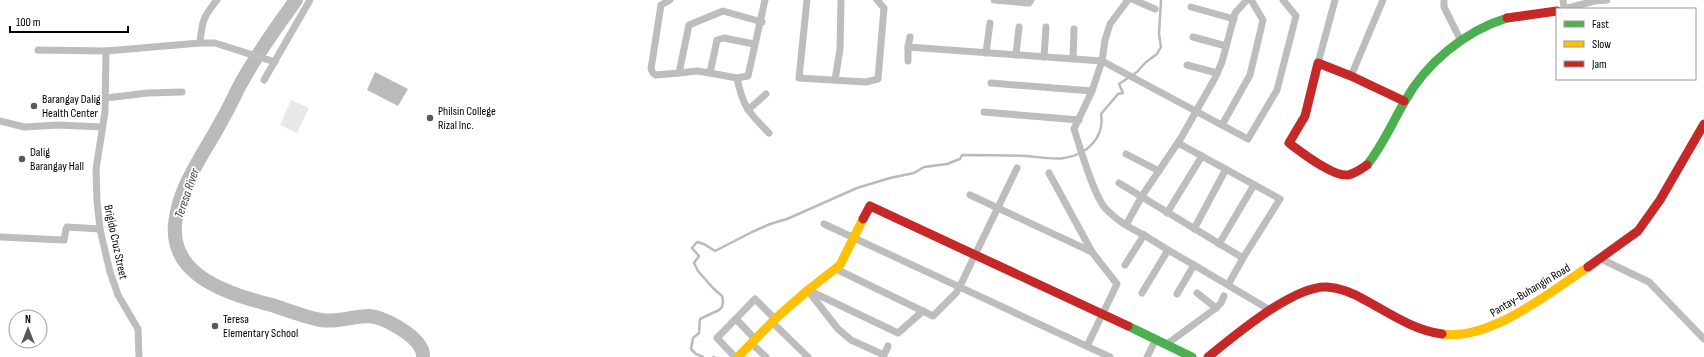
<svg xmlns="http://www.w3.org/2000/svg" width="1704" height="357" viewBox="0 0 1704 357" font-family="'Sofia Sans Condensed',sans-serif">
<rect width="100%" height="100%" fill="#fff"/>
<polygon fill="#e8e8e8" points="291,100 309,108 297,133 280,125"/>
<polygon fill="#bababa" points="375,72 408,89 398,106 367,90"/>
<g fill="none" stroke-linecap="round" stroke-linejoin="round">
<g stroke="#bababa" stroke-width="2.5">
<path d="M703,357L696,354L691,349L693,338L699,333L700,319L719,310L722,307L723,301L722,296L713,288L698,271L694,263L699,256L692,248L697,242L704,244L715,251L752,232L770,224L787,219L857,188L890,178L914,173L924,167L947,164L960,159L962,155C984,155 1006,155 1027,156C1039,157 1053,160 1064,158C1087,155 1105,137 1101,114L1118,94L1123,93L1119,84L1137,72L1146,62L1157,54L1161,47L1159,34L1161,0"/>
<polyline points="713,357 714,357"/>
</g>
<path stroke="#bababa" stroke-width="14" d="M296,0C278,25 259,51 244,78C236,91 231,105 223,118C205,153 179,184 175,224C170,279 234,295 275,306C290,311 305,317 321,320C338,323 352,316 369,316C384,317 414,334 421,348C423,351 423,354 423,357"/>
<g stroke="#bdbdbd" stroke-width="7">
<polyline points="670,0 661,5 651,69 653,73 656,75 679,73 689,25 723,11 762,22"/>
<polyline points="807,0 799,78 866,82 878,79 884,8 877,0"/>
<polyline points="994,0 1029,3 1031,0"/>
<polyline points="1134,0 1155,9"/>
<polyline points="1444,0 1444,7 1461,41"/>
<polyline points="1563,0 1564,9"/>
<polyline points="1191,7 1234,19"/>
<polyline points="1564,9 1594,1 1607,0"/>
<polyline points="1193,37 1226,46"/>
<polyline points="200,43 215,43 275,62"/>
<polyline points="754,44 724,38 717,40 710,73 737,78 748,76 765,0"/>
<polyline points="908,47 910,37"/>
<polyline points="38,50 106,51"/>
<polyline points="986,53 990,23"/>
<polyline points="1016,55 1019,27"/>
<polyline points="1044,57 1046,27"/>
<polyline points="1073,59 1074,29"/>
<polyline points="908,61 908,47 1102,61 1248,139 1277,90 1296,16 1283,0"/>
<polyline points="1318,63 1335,0"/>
<polyline points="1187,65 1217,73"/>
<polyline points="679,73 697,71 710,73"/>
<polyline points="1351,76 1383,0"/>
<path d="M737,78C743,107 748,112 769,133"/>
<polyline points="264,80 310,0"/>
<polyline points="835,80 840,49 841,0"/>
<polyline points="991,83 1092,91"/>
<polyline points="106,98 148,93 182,92"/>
<polyline points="748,110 766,94"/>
<polyline points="984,112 1079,120"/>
<polyline points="0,121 24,127 58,125 102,127"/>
<polyline points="1222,125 1250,75 1263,20 1251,0"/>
<polyline points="1126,154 1159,171"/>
<polyline points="1049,173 1092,252 1117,284 1087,346"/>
<polyline points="1119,183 1243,258 1280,199 1178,143"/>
<polyline points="970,195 1092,252"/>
<polyline points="1167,213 1202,156"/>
<polyline points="824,224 1110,357"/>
<polyline points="1126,225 1142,196 1181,138 1215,78 1222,62 1235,13 1247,0"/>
<polyline points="1194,229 1226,169"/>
<polyline points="1144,235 1168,250"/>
<polyline points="0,237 64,240 66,229 67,227 100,229"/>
<polyline points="1219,244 1254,185"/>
<polyline points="1601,259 1649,282 1704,339"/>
<path d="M1125,265L1144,235C1130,228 1117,221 1106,209C1094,197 1080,147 1074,129L1092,91L1102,61L1105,40L1110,24L1128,0"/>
<polyline points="1194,265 1270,310"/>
<polyline points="836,269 933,316 956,293 960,286 1017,168"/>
<polyline points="1228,285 1243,258"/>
<polyline points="808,290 898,333 923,311"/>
<polyline points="809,292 838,329 851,340 884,355 888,346"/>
<polyline points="1142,293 1168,250 1194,265 1177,294"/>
<polyline points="1197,293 1216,308"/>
<polyline points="736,319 755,339"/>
<polyline points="772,322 808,357"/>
<polyline points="751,343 766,357"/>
<polyline points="1167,344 1216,308 1221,303 1224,296"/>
<path d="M139,357L138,329L118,295L110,272L100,229L97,201L96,169L105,112L106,51L200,43C202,21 203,17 217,0"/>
<polyline points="735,357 717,338 755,299 775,319"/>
<polyline points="1147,357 1156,339"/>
</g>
<g stroke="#4caf50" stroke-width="9">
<path d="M1367,165C1383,145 1392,123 1405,101C1426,63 1465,31 1507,18"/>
<polyline points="1128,326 1192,357"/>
</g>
<g stroke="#ffc107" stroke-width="9">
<path d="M1442,334C1490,341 1549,293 1588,267"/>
<polyline points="738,357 775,319 808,290 840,265 863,219"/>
</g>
<g stroke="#c62828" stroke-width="9">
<polyline points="1507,18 1557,11"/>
<path d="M1367,165C1361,169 1356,173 1348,175C1333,177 1301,152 1289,143L1305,116L1318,63L1351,76L1404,101"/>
<polyline points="863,219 870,206 1128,326"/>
<polyline points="1588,267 1638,231 1660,200 1704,124"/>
<path d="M1208,357C1234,336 1294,285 1327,287C1341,288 1353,293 1365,300C1389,313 1413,330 1442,334"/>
</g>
</g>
<g fill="#595959" stroke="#fff" stroke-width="1.5">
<circle cx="34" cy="106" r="4"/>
<circle cx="430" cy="118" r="4"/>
<circle cx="22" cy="159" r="4"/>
<circle cx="215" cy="326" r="4"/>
</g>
<g text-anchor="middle" stroke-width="3.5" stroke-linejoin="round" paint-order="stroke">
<g font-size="12" fill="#000" stroke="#fff" text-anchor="start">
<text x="42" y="103">Barangay Dalig<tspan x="42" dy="14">Health Center</tspan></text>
<text x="438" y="115">Philsin College<tspan x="438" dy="14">Rizal Inc.</tspan></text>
<text x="30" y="156">Dalig<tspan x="30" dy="14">Barangay Hall</tspan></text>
<text x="223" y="323">Teresa<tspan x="223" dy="14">Elementary School</tspan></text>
</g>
<g font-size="12" fill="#000" stroke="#fff">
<text transform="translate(116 242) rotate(78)" y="4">Brigido Cruz Street</text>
<text transform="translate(1530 290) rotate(-31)" y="4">Pantay-Buhangin Road</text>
</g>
<g font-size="13" font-style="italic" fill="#3e3e3e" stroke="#fff">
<text transform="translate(186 193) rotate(-71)" y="5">Teresa River</text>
</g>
</g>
<rect x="1556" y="8" width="140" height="72" fill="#ffffff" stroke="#999999"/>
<rect x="1564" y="21" width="20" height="6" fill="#4caf50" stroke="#999999"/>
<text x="1592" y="28" font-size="12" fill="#000000">Fast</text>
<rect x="1564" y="41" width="20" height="6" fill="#ffc107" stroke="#999999"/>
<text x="1592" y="48" font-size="12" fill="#000000">Slow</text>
<rect x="1564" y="61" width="20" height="6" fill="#c62828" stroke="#999999"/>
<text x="1592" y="68" font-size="12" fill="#000000">Jam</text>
<g transform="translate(28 329)"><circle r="19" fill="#ffffff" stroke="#999999"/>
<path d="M0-3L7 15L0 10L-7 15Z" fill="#595959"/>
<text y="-6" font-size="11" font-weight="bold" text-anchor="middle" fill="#000000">N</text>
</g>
<path d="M10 26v6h118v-6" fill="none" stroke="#000000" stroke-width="2"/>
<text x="16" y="26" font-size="12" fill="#000000" stroke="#ffffff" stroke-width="3" paint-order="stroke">100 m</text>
</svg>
